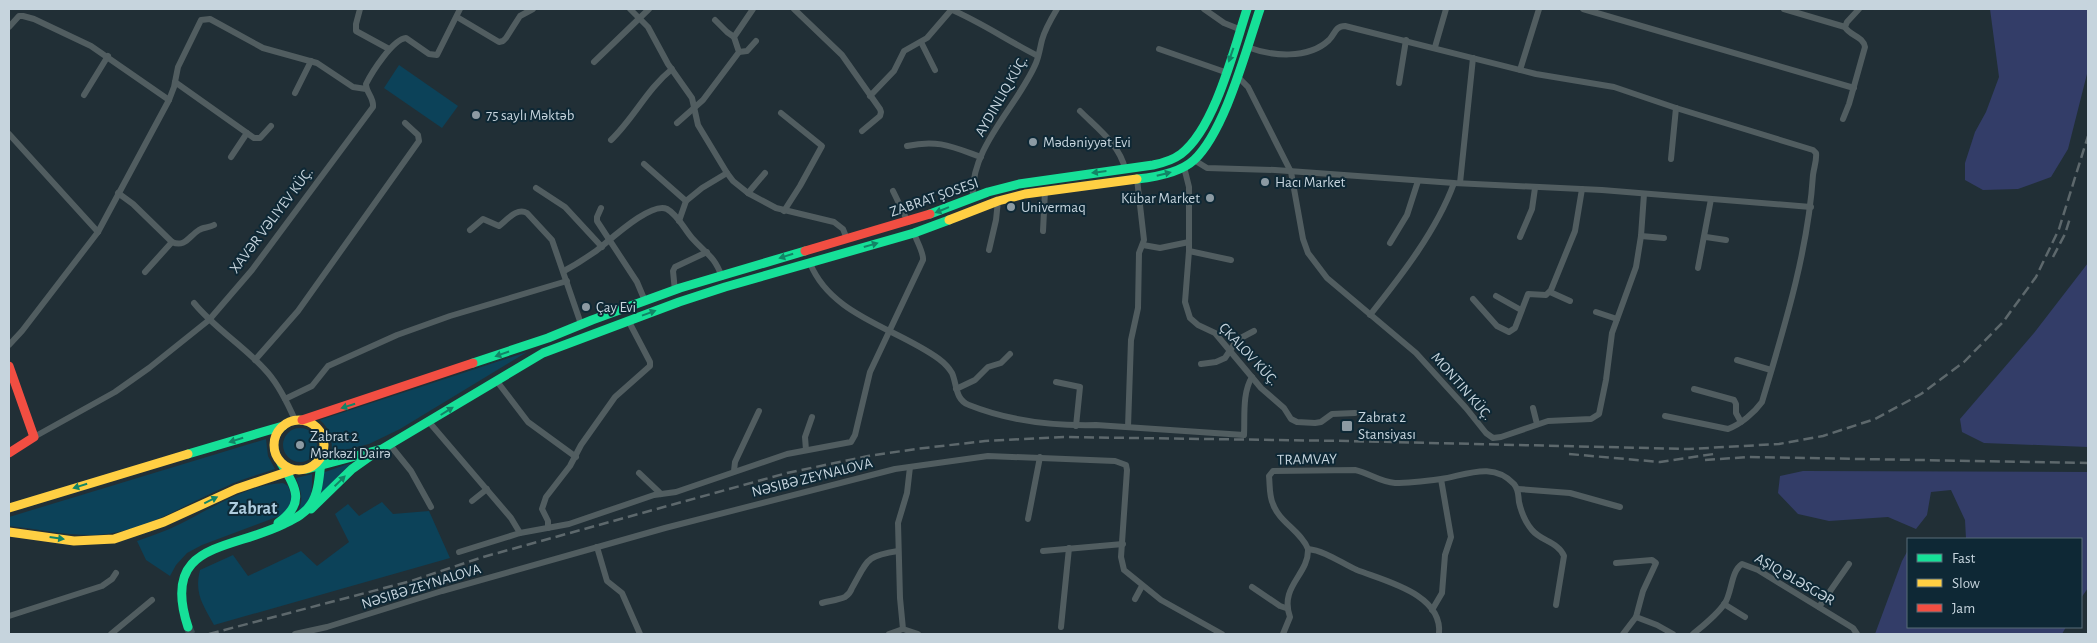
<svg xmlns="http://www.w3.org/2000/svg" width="2097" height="643" viewBox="0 0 2097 643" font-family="'Alegreya Sans',sans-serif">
<rect width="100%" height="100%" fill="#212f36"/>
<g fill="#0c4259">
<polygon points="399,65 458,106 442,128 384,88"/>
<path d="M527,352L400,429L369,444L332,453C332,439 331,430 320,420Z"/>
<circle cx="300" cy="445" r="17"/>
<path d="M266,439L268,456L275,469C258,475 241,479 225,487C183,505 143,533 96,535C67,536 38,529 9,526V517Z"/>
<polygon points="351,463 321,495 319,493 322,473"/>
<path d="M312,474C312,491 313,502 298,512C304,499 301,491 296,478Z"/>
<path d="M283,483L288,486L293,500L289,508L282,515L202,545L187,553L176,565L170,576L146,560L137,541C151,536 166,531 180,524C212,508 246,485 283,483Z"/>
<path d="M382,502L393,514L429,511L450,558L214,625C203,604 194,594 200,570L233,555L248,576L301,551L317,566L349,542L335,514L348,504L359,516Z"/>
</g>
<g fill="#333d68">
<polygon points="1990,9 2088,9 2088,70 2068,149 2051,177 2018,189 1983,190 1965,180 1965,163 1975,132 1986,112 1999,77"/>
<polygon points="2088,263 2088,447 1984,443 1962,432 1960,419 2034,333"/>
<polygon points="1803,471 2088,472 2088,588 2081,598 2081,539 1966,539 1965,520 1951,490 1931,492 1927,515 1916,529 1888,517 1829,521 1798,514 1778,493 1780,476"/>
<polygon points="1908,550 1908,627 2066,627 2062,634 1875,634 1902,561"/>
</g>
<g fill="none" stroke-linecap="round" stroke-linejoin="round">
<polyline stroke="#3a484f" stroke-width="9" stroke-dasharray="9 4.5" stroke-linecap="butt" points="188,627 191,634"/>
<g stroke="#515d60" stroke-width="6">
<polyline points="360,9 356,24 356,31 389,49"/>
<polyline points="630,9 648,27 668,64 692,98 698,125 727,173 733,181 748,193 776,208 834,222 843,229 847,239"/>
<polyline points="794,9 842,55 880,109 881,112 880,116 862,131"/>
<path d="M950,9C981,22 1008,41 1038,56"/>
<polyline points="1204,9 1224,23 1239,29"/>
<polyline points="1583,9 1854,88"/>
<polyline points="1784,9 1845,27"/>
<polyline points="457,17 499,42 503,41 506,38 520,16 533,9"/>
<polyline points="715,20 727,32 734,37"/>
<polyline points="9,27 19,16 23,16 34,19 91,46 169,100"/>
<polyline points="921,42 935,70"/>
<path d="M1247,47C1271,56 1308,60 1329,40C1335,34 1335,26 1345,26L1536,74L1614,87L1676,108L1813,150L1816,153C1817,160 1814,167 1813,175C1808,252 1784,328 1762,402C1754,413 1741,424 1728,429L1665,416"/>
<polyline points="1435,47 1446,9"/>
<polyline points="1159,49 1225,72"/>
<polyline points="739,52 747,51 756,41"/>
<polyline points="594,62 649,9"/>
<polyline points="1520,70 1539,9"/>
<polyline points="1237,76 1248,87 1291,172 1303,239 1308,253 1327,278 1416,353 1466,408 1486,433 1493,438 1501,437 1548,421 1591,419 1599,414 1606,380 1612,333 1636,267 1641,236 1644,194"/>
<polyline points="175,82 254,138 260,138 271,126"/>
<polyline points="1399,83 1406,40"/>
<polyline points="295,93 311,61"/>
<polyline points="84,95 108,56"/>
<polyline points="870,96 894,71 904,51 927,38 952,9"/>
<path d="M1080,111C1097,128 1120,145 1125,169"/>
<polyline points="781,113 822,146 800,186 784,211"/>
<path d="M1843,119L1849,104L1865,47C1863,36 1850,36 1845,27L1847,22L1859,9"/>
<polyline points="677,123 703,100 739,52 734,37 753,9"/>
<polyline points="9,134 98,232"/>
<path d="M611,140C634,118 647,89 672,69"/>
<path d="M907,146C938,139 953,147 981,157"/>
<polyline points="231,157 247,133"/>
<polyline points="1671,159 1676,108"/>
<polyline points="1194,160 1207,168 1275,170 1454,183 1602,190 1811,207"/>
<polyline points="644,164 686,201"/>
<polyline points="1184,167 1189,187 1189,251 1185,302 1190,318 1198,325 1215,333 1261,388 1284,408 1291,419 1297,422 1315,423 1321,422 1332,414 1355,413"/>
<polyline points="1460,183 1473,58"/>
<polyline points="536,188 565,207 602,247"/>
<polyline points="893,191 908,222"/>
<path d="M118,193L133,204L172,242C185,248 189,236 199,230C203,227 209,228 214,225"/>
<polyline points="748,193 765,173"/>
<path d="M973,198C969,148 1018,106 1036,63C1039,56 1040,48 1042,40C1045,29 1051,19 1057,9"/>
<polyline points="601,208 597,217 597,221 637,282 645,301"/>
<polyline points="679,221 686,201 702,188 727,173"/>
<path d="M470,230L483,219L499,226C507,220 517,207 527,213L552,240L581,324"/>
<polyline points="1043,231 1045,191"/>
<polyline points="1641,236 1664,238"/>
<polyline points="1520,237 1532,209 1535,188"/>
<polyline points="1706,237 1726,240"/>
<polyline points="1390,243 1407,215 1418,181"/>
<polyline points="1143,245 1160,248 1189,242"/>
<polyline points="989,250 996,220 998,201"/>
<polyline points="1189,251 1231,260"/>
<path d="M810,263C831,316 897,328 939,359C943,362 949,368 952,373C957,384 955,400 969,405C1009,421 1054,426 1096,425L1244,435C1245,417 1242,393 1252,377"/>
<polyline points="1698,268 1711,199"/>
<path d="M564,271C575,265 586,258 596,251C609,241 651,201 667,209C678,215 684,229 692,238C706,254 714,255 722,277"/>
<polyline points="145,272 172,242"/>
<polyline points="675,291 673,271 675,267 707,252"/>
<polyline points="1550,292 1570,301"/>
<polyline points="1496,296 1521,310"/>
<polyline points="1473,299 1497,326 1509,332 1515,328 1528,294 1546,295 1551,290 1575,231 1582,189"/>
<path d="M194,303C216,330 246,347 268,373C280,387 288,404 295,420"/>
<polyline points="1596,312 1617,319"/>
<path d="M1370,315C1401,276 1437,230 1454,183"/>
<polyline points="9,345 22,331 98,232 169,100 174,87 178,67 201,20 210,19 263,48 317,63 353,87 366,89"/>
<polyline points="255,360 298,311 419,141 418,135 405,123"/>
<polyline points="1737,360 1771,370"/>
<polyline points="1201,364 1216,362 1225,358 1237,340 1254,331"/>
<polyline points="496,380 528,422 576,457"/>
<polyline points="1056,382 1080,387 1076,426"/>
<polyline points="956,389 975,380 988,367 1001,363 1010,354"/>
<polyline points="1694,389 1734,400 1736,404 1736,413 1741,422"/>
<polyline points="285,399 312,386 328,366 397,335 450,316 567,281"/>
<polyline points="1533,408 1537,424"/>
<polyline points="429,422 511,518 520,533"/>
<polyline points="1128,427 1131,340 1138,308 1139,253 1144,240 1137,179"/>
<path d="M34,437L115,392L149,368L209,320L252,270L373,107C374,97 366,93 366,84C372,72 393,39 406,38L429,54L437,55L460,9"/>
<polyline points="390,445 411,471 431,507"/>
<polyline points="806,450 805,437 812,417"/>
<polyline points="910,467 907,493 898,523 900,598 903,629 918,634"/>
<polyline points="734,471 735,462 759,411"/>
<polyline points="639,473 661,494"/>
<polyline points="1518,489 1570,493 1620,507"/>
<polyline points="472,501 487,489"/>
<polyline points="1028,519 1040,457"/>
<polyline points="548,528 548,521 542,509 546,497 570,466 581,445 615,397 650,366 650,362 628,320"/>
<polyline points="597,547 607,581 622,593 640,634"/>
<path d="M1308,549C1326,551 1341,563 1357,570C1385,581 1443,594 1439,634"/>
<polyline points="1043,551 1123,544"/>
<path d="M459,552L520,533L569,524L654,495L676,492L787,454L851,442L855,435L870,372L923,260C924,253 916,240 914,233"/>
<polyline points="1616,563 1652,560 1656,563 1643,591 1636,617 1623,634"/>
<polyline points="1252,587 1280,606 1286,608"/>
<polyline points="1135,599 1142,586"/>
<path d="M822,603C829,601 838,600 845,597C848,595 851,591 852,588C868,560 865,556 898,551"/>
<polyline points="1724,604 1745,617"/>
<polyline points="1819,607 1849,564"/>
<polyline points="1432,610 1442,593 1445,555 1451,537 1441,479"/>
<polyline points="9,616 102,586 112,579 116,573"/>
<polyline points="1636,617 1657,625 1673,634"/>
<polyline points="1061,627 1069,548"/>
<polyline points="111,634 152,600"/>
<polyline points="295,634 327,627 442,591 665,528 895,469 988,456 1115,461 1126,465 1127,470 1121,557 1124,570 1161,600 1222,634"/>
<polyline points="889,634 903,629"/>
<path d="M1283,634L1290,617C1279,586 1309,575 1308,549C1301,531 1279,522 1273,504C1269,496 1270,485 1269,476L1273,471L1355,470C1369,473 1380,482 1395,483C1410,483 1426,481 1441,479C1466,475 1493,461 1514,484C1519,490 1518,495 1519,502C1521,511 1526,523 1532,530C1541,541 1558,542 1564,556L1556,605"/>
<path d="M1693,634C1704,625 1717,615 1725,603C1732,592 1731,571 1742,564L1758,570L1853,628L1857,634"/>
</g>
<g stroke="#16e098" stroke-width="9">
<path d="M1137,179C1156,177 1180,173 1194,160C1225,131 1246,50 1260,9"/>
<path d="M930,214L988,192L1019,184L1153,165C1163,163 1173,160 1181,154C1215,128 1234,49 1247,9"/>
<polyline points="473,363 548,338 592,320 680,288 805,251"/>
<polyline points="188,454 283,426"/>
<polyline points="307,469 382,449 543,353 679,302 725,287 914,233 949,220"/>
<polyline points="311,509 352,469 376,452"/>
<path d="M278,523C306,503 296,488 281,463"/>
<path d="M188,627C160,542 229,551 284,524C294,519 305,514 311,504C320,491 319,471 322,456"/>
</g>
<g stroke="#ffcf43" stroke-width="9">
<polyline points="949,220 998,201 1025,194 1137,179"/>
<circle cx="299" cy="445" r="25"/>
<polyline points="9,508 188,454"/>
<polyline points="9,532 74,541 114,539 164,522 236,489 293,470"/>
</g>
<g stroke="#f24e42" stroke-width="9">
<polyline points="805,251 930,214"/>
<polyline points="9,366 34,437 9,453"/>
<polyline points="302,420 473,363"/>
</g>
<g stroke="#5d686c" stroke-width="2.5" stroke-dasharray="10 5" stroke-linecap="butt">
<polyline points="2053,257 2065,234 2070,218"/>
<polyline points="1569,454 1660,462 1714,454"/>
<polyline points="1705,460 1748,457 2088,463"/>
<polyline points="209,634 411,581 483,557 787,473 868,456 916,449 985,441 1064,437 1348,441 1689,449 1779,444 1823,436 1875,419 1921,394 1964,362 2003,322 2036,277 2059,229 2088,136"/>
</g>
</g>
<defs><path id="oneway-solid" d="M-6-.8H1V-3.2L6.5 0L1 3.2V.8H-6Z" transform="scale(1.25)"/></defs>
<g fill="#128466">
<use href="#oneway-solid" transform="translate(1231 55) rotate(109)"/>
<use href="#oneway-solid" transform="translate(1099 172) rotate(173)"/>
<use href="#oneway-solid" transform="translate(1164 174) rotate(-14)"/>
<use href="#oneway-solid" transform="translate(942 210) rotate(158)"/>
<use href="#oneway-solid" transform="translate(871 245) rotate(-16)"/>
<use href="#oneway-solid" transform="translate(786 256) rotate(163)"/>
<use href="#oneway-solid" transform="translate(649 313) rotate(-20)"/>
<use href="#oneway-solid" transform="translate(502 354) rotate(161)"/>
<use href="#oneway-solid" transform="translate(348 406) rotate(162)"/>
<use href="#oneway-solid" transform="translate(447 411) rotate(-32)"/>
<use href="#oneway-solid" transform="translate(236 440) rotate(163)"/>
<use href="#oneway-solid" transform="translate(340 481) rotate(-44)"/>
<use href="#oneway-solid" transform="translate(80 486) rotate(163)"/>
<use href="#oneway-solid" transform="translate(211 500) rotate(-26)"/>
<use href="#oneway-solid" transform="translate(57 538) rotate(8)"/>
</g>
<g fill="#8c9aa3" stroke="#0e2835" stroke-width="2">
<circle cx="476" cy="115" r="5"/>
<circle cx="1033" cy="142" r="5"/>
<circle cx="1265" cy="182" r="5"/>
<circle cx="1210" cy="198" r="5"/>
<circle cx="1011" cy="207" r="5"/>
<circle cx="586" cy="307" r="5"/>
<rect x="1341" y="420" width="12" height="12" rx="2.5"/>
<circle cx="300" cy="445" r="5"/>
</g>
<g text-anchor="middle" stroke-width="4" stroke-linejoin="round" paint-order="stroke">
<g font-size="15" fill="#c6d4dd" stroke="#0e2835">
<text transform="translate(1001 96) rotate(-60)" y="5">AYDINLIQ KÜÇ.</text>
<text transform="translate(934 197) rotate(-19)" y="5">ZABRAT ŞOSESI</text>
<text transform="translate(271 220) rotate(-53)" y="5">XAVƏR VƏLIYEV KÜÇ.</text>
<text transform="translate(1249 354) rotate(47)" y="5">ÇKALOV KÜÇ.</text>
<text transform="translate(1462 386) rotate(49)" y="5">MONTIN KÜÇ.</text>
<text transform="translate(1307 459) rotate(-1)" y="5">TRAMVAY</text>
<text transform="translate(812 477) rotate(-14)" y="5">NƏSIBƏ ZEYNALOVA</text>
<text transform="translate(1795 579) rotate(30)" y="5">AŞIQ ƏLƏSGƏR</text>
<text transform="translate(421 586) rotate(-17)" y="5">NƏSIBƏ ZEYNALOVA</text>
</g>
<g font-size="15" fill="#c6d4dd" stroke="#0e2835" text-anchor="start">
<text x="486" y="120">75 saylı Məktəb</text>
<text x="1043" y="147">Mədəniyyət Evi</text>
<text x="1275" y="187">Hacı Market</text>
<text x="1200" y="203" text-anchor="end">Kübar Market</text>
<text x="1021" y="212">Univermaq</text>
<text x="596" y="312">Çay Evi</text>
<text x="1358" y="422">Zabrat 2<tspan x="1358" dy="17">Stansiyası</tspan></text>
<text x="310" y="441">Zabrat 2<tspan x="310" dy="17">Mərkəzi Dairə</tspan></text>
</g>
<g font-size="18" font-weight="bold" fill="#aeccde" stroke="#0e2835">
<text x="253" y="514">Zabrat</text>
</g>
</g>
<rect width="2097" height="643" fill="none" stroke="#c6d4dd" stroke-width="20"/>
<rect x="1907" y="538" width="175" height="90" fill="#0e2835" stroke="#586d78"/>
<rect x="1917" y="554" width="25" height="8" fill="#16e098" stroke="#586d78"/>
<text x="1952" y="563" font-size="15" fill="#c6d4dd">Fast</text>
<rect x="1917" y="579" width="25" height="8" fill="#ffcf43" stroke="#586d78"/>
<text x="1952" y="588" font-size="15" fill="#c6d4dd">Slow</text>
<rect x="1917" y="604" width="25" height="8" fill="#f24e42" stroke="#586d78"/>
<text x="1952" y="613" font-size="15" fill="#c6d4dd">Jam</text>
</svg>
